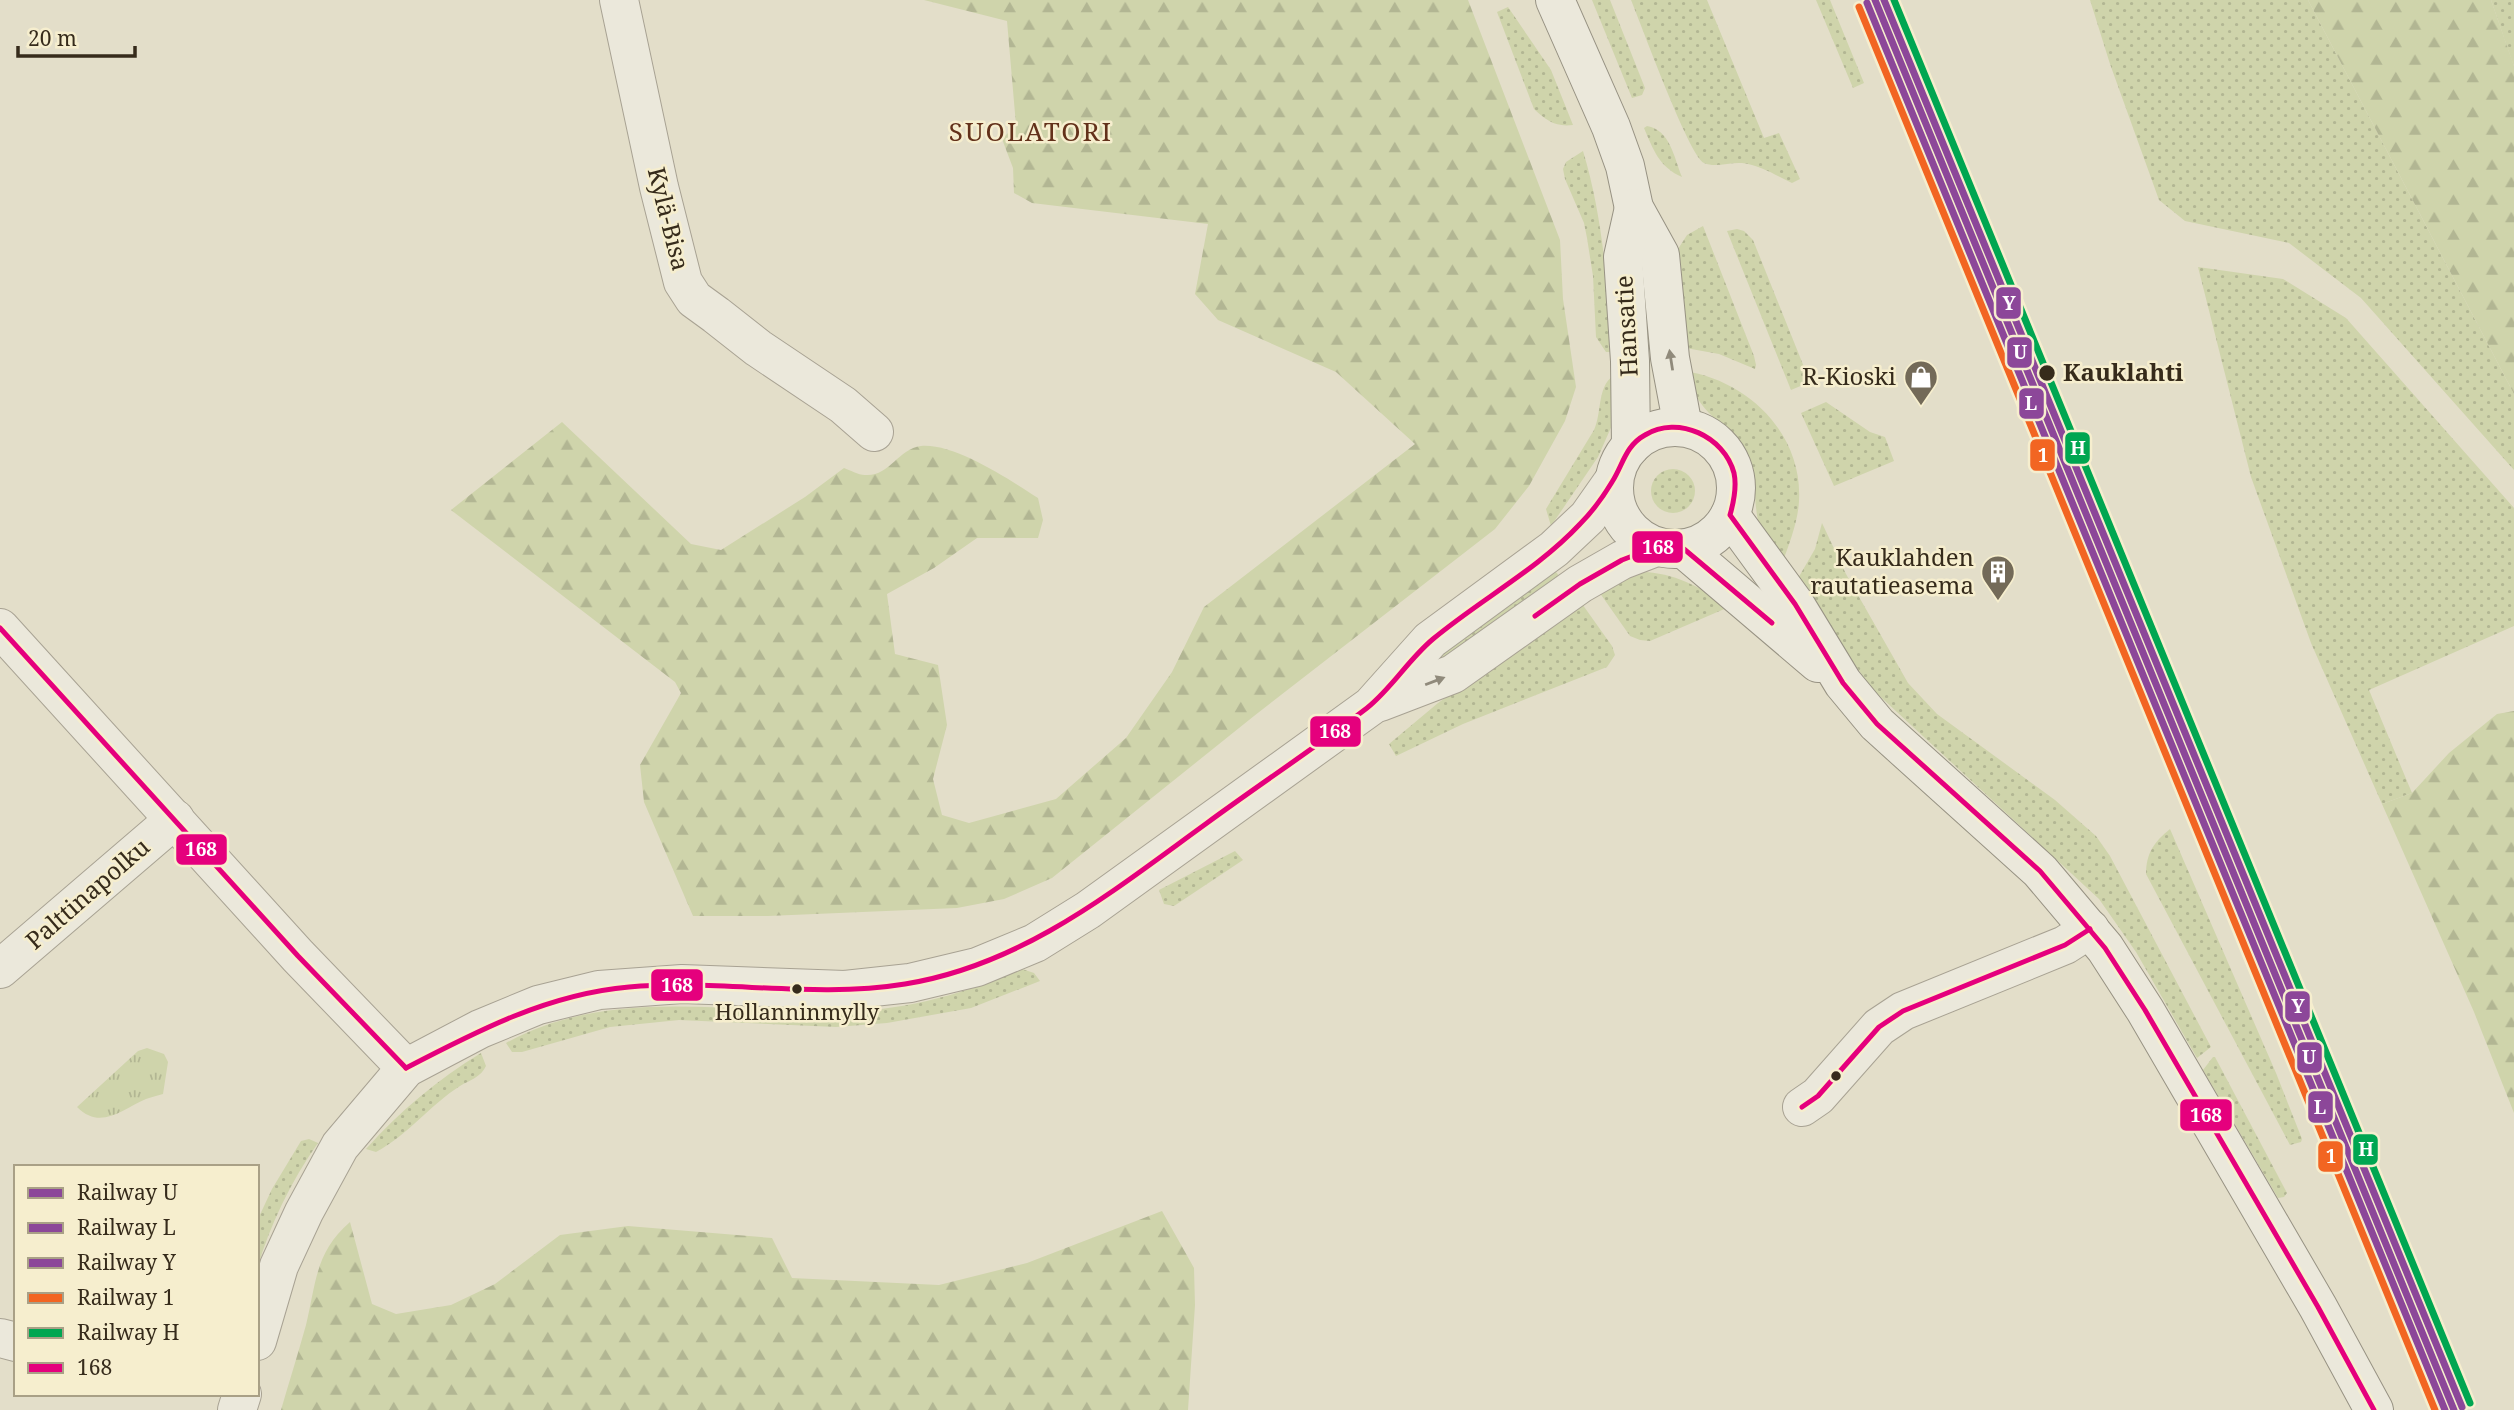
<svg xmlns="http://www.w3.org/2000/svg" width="2514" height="1410" viewBox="0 0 2514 1410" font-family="'Noto Serif',serif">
<defs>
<pattern id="grass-dots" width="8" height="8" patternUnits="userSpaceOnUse" patternTransform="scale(1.75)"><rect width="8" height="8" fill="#cfd4ab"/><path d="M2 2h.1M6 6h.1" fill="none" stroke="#b2b693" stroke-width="1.8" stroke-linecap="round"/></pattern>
<pattern id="forest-firs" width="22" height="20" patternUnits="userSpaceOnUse" patternTransform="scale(1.75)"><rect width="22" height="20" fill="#cfd4ab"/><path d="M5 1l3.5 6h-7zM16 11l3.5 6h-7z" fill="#b2b693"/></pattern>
<pattern id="park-tufts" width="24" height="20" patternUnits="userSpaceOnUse" patternTransform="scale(1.75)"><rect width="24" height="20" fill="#cfd4ab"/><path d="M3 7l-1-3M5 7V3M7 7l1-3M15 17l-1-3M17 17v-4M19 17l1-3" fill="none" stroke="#b2b693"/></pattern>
</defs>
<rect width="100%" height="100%" fill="#e3dec9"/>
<g fill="url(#grass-dots)">
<polygon points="1592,0 1610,0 1645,88 1642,95 1632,98"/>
<path d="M1631,0H1707L1764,138L1779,133L1800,179L1792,183C1775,175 1760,165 1742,163C1730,162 1715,168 1704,163C1689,156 1641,24 1631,0Z"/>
<polygon points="1816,0 1830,0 1864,83 1853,88"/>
<polygon points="2090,0 2308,0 2514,394 2514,470 2361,298 2289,243 2185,221 2159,200 2110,64"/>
<polygon points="2491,0 2514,0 2514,66 2512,61"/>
<path d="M1508,7L1551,70L1573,125C1555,127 1547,121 1534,109L1497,12Z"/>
<path d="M1647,126C1670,130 1674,157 1682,177C1659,167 1653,149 1644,128Z"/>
<path d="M1583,151C1603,217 1607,284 1613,352H1606L1596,337L1593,276L1587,238L1584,223L1565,179L1563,169L1566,162Z"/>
<polygon points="1703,226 1754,356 1756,365 1755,369 1719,354 1680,347 1678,249 1687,235"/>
<polygon points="1737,229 1744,231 1753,240 1810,382 1791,390 1727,231"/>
<polygon points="2198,267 2283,279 2346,318 2514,508 2514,626 2369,690 2412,793 2382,804 2311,643 2251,477"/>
<path d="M1684,371C1747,380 1803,433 1799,501C1798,522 1789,544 1782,564C1775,554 1765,543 1761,532C1751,504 1760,473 1744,447C1735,433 1720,424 1709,413C1697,401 1691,386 1684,371Z"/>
<path d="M1613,376V423L1598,457L1551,526L1546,509L1594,430C1602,413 1597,387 1613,376Z"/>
<polygon points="1826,402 1870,432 1885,437 1894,461 1834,486 1801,413"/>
<circle cx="1673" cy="491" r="22"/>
<polygon points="1822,523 1846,574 1908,683 1937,714 2055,800 2096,836 2110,856 2211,1047 2197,1058 2136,952 2099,899 1871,688 1797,580 1815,549"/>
<polygon points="1552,567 1560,577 1441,659 1436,654"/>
<path d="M1647,572C1680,575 1703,589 1729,607L1650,641L1640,640L1630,636L1597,589L1630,574Z"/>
<polygon points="1580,601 1612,646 1615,655 1607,667 1463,724 1396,756 1389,744 1438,703"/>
<path d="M2170,829L2276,1073L2302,1139L2301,1142L2290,1145L2146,874C2146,853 2154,842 2170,829Z"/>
<polygon points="1235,851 1243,860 1174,906 1164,904 1159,890"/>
<path d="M1022,969L1034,973L1040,981L971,1008L887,1023L836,1027L679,1020L610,1027L522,1052H512L506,1043C606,988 718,1011 826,1012C894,1013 960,996 1022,969Z"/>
<path d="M481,1053L486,1066C481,1077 470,1080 460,1086C430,1105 408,1135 376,1152L366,1149C400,1111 437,1080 481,1053Z"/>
<polygon points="2213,1057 2215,1057 2287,1193 2284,1197 2278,1198 2203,1070"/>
<path d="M309,1139L318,1143C291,1181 270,1225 257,1269V1221L272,1189L301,1141Z"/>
</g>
<g fill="url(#forest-firs)">
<path d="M924,0H1468L1560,240L1563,299L1576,387L1565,421L1529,486L1495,529L1254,716L1052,878L1004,899L957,908L768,916H693L644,802L640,765L681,693L675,682L451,510L562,422L691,544L721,550L805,497L844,468C850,470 858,475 865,475C889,477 898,449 921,446C955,443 1010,480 1038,498L1043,520L1038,538H977L934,568L887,594L895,654L938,665L947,725L933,779L942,815L969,823L1056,799L1126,738L1172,672L1204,607L1415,444L1336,372L1218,320L1195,294L1208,224L1032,203L1014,193L1013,168L1002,139L1016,125L1007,21Z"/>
<polygon points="2308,0 2491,0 2514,66 2514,394"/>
<polygon points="2514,711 2514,1113 2474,1012 2382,804 2412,793 2449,753 2497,714"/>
<path d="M1162,1211L1194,1268L1195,1305L1188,1410H281C289,1382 298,1354 306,1325C316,1284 315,1252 350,1222L372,1304L396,1314L451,1305L495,1284L560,1235L628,1226L772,1238L792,1278L939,1285L1027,1263Z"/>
</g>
<path fill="url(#park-tufts)" d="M147,1048L164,1054L168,1062L163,1094C157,1096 151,1097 146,1099C122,1109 101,1131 77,1107L138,1051Z"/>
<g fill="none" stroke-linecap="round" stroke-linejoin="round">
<g stroke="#a8a293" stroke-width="40">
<g id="minor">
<polyline points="619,0 659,187 683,282 694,299 716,315 758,348 843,405 874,432"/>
<polyline points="0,628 298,956 406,1068"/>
<polyline points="0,969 175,819"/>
<polyline points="1802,1107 1818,1096 1879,1027 1903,1011 2065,945 2090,929"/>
<polyline points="0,1338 16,1342"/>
</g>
</g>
<g stroke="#a8a293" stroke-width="40">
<g id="tertiary">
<polyline points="1380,702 1453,674 1580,584 1622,560 1656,547"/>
<polyline points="257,1341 279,1266 304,1212 340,1146 406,1068 480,1029 538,1005 599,990 682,984 845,990 910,983 977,967 1035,943 1088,910 1371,706 1430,640 1554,549 1588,517 1614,480"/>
<polyline points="237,1410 242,1394"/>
</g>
</g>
<g stroke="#979283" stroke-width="40">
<g id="secondary">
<polyline points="1555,0 1611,127 1625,166 1634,208 1660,255 1670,358 1683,427"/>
<circle cx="1675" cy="488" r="61"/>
<polyline points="1631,446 1630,361 1623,257 1634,208"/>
<polyline points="1730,515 1795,604 1843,683 1877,724 2040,871 2105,948 2145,1010 2318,1307 2374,1410"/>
<polyline points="1684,549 1818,663"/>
</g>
</g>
<use href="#minor" stroke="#ebe8db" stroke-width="38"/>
<use href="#tertiary" stroke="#ebe8db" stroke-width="38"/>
<use href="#secondary" stroke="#ebe8db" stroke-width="38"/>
<g stroke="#f6eece" stroke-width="10">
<g id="bus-1">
<polyline points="1535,616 1580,584 1622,560 1656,547 1684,549 1772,623"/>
<polyline points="0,628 298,956 406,1068"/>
<path d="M406,1068C477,1031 548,994 629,987C721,979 814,999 905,984C1023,965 1113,891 1207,823C1260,784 1315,748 1367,708C1392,688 1408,660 1433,639C1481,599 1537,570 1580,524C1592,512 1603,497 1612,482C1623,465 1625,446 1645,435C1678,415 1724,436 1734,473C1737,487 1734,501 1730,515L1795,604L1843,683L1877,724L2040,871L2105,948L2145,1010L2318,1307L2374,1410"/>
<polyline points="1802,1107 1818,1096 1879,1027 1903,1011 2065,945 2090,929"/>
</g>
</g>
<use href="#bus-1" stroke="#e5007d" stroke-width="5"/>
<g stroke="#f6eece" stroke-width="12">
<polyline id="rail-1" points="1875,0 2454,1410"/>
</g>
<g stroke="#f6eece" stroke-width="12">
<polyline id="rail-2" points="1867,3 2445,1410"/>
</g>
<g stroke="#f6eece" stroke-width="12">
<polyline id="rail-3" points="1884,0 2462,1407"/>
</g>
<g stroke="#f6eece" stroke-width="12">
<polyline id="rail-4" points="1859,7 2435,1410"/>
</g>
<g stroke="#f6eece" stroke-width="12">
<polyline id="rail-5" points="1894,0 2470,1403"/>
</g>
<use href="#rail-1" stroke="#8c4799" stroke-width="7"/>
<use href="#rail-2" stroke="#8c4799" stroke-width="7"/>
<use href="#rail-3" stroke="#8c4799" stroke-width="7"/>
<use href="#rail-4" stroke="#f26522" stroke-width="7"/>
<use href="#rail-5" stroke="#00a651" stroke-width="7"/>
</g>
<defs><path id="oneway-solid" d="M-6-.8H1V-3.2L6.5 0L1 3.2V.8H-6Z" transform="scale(1.75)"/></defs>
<g fill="#908a7b">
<use href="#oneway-solid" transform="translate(1671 360) rotate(-99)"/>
<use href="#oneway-solid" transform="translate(1435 681) rotate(-21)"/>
</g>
<defs>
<g id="shop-pin" transform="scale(1.75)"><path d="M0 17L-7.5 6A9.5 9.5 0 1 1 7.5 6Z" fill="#736a58" stroke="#f6eece"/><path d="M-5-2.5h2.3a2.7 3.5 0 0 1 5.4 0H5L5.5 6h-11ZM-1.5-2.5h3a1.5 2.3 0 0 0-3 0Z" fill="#fff"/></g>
<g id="building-pin" transform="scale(1.75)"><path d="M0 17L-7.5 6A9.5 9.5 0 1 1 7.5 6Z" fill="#736a58" stroke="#f6eece"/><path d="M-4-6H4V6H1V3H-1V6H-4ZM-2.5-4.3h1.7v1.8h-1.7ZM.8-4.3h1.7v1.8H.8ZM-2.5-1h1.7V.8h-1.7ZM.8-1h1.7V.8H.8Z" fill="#fff"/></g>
</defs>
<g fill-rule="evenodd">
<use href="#shop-pin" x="1921" y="377"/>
<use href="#building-pin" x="1998" y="572"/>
</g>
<g fill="#362b1b" stroke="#f6eece" stroke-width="2.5">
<circle cx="2047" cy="373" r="9"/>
<circle cx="797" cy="989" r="6"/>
<circle cx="1836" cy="1076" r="6"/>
</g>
<g text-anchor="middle" stroke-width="5" stroke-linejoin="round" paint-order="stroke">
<g font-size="22" fill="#362b1b" stroke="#f6eece">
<text x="797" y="1020">Hollanninmylly</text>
</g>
<g font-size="24" fill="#362b1b" stroke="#f6eece">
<text transform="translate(668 219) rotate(76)" y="8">Kylä-Bisa</text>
<text transform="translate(1627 326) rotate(-93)" y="8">Hansatie</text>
<text transform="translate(88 894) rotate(-41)" y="8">Palttinapolku</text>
</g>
<g font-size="24" font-weight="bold" fill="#362b1b" stroke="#f6eece" text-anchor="start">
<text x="2063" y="381">Kauklahti</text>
</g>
<g font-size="24" fill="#362b1b" stroke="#f6eece" text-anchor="end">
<text x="1896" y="385">R-Kioski</text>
<text x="1974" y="566">Kauklahden<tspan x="1974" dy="28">rautatieasema</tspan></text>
</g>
<g font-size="26" letter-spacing="2" fill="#63311a" stroke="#f6eece">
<text x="1031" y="141">SUOLATORI</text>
</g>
</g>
<g stroke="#f6eece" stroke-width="2.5">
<rect x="1995" y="286" width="27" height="34" rx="7" fill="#8c4799"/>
<rect x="2006" y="336" width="27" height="33" rx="7" fill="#8c4799"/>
<rect x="2018" y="387" width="27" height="33" rx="7" fill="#8c4799"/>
<rect x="2064" y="431" width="27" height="34" rx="7" fill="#00a651"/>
<rect x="2029" y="438" width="27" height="34" rx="7" fill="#f26522"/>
<rect x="1631" y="530" width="53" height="34" rx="7" fill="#e5007d"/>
<rect x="1309" y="715" width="53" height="33" rx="7" fill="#e5007d"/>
<rect x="175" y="833" width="53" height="33" rx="7" fill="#e5007d"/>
<rect x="650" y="968" width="54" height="34" rx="7" fill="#e5007d"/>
<rect x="2284" y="990" width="27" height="33" rx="7" fill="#8c4799"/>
<rect x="2296" y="1041" width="27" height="33" rx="7" fill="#8c4799"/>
<rect x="2307" y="1090" width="27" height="34" rx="7" fill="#8c4799"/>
<rect x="2179" y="1098" width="54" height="34" rx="7" fill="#e5007d"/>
<rect x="2352" y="1133" width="27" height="33" rx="7" fill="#00a651"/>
<rect x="2317" y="1140" width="27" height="33" rx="7" fill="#f26522"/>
</g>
<g font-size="19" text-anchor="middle" font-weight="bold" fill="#fff">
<text x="2009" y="310">Y</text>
<text x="2020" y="359">U</text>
<text x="2031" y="410">L</text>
<text x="2078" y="455">H</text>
<text x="2043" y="462">1</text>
<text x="1658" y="554">168</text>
<text x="1335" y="738">168</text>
<text x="201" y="856">168</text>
<text x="677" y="992">168</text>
<text x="2298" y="1013">Y</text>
<text x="2309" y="1064">U</text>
<text x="2320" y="1114">L</text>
<text x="2206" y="1122">168</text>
<text x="2366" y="1156">H</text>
<text x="2331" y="1163">1</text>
</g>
<rect x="14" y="1165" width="245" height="231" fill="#f6eece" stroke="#a9a086" stroke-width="2"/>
<rect x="28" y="1188" width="35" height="10" fill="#8c4799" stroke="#a9a086" stroke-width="2"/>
<text x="77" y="1200" font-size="21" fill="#362b1b">Railway U</text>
<rect x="28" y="1223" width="35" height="10" fill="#8c4799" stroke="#a9a086" stroke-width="2"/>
<text x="77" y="1235" font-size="21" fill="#362b1b">Railway L</text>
<rect x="28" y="1258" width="35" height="10" fill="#8c4799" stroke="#a9a086" stroke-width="2"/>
<text x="77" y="1270" font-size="21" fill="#362b1b">Railway Y</text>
<rect x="28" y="1293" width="35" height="10" fill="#f26522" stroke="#a9a086" stroke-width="2"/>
<text x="77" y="1305" font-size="21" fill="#362b1b">Railway 1</text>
<rect x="28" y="1328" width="35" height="10" fill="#00a651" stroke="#a9a086" stroke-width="2"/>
<text x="77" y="1340" font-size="21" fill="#362b1b">Railway H</text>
<rect x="28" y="1363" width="35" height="10" fill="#e5007d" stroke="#a9a086" stroke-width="2"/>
<text x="77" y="1375" font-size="21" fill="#362b1b">168</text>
<path d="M18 46v10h117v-10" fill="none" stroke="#362b1b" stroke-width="3.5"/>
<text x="28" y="46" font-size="21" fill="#362b1b" stroke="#f6eece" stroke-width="5" paint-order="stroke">20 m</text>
</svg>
